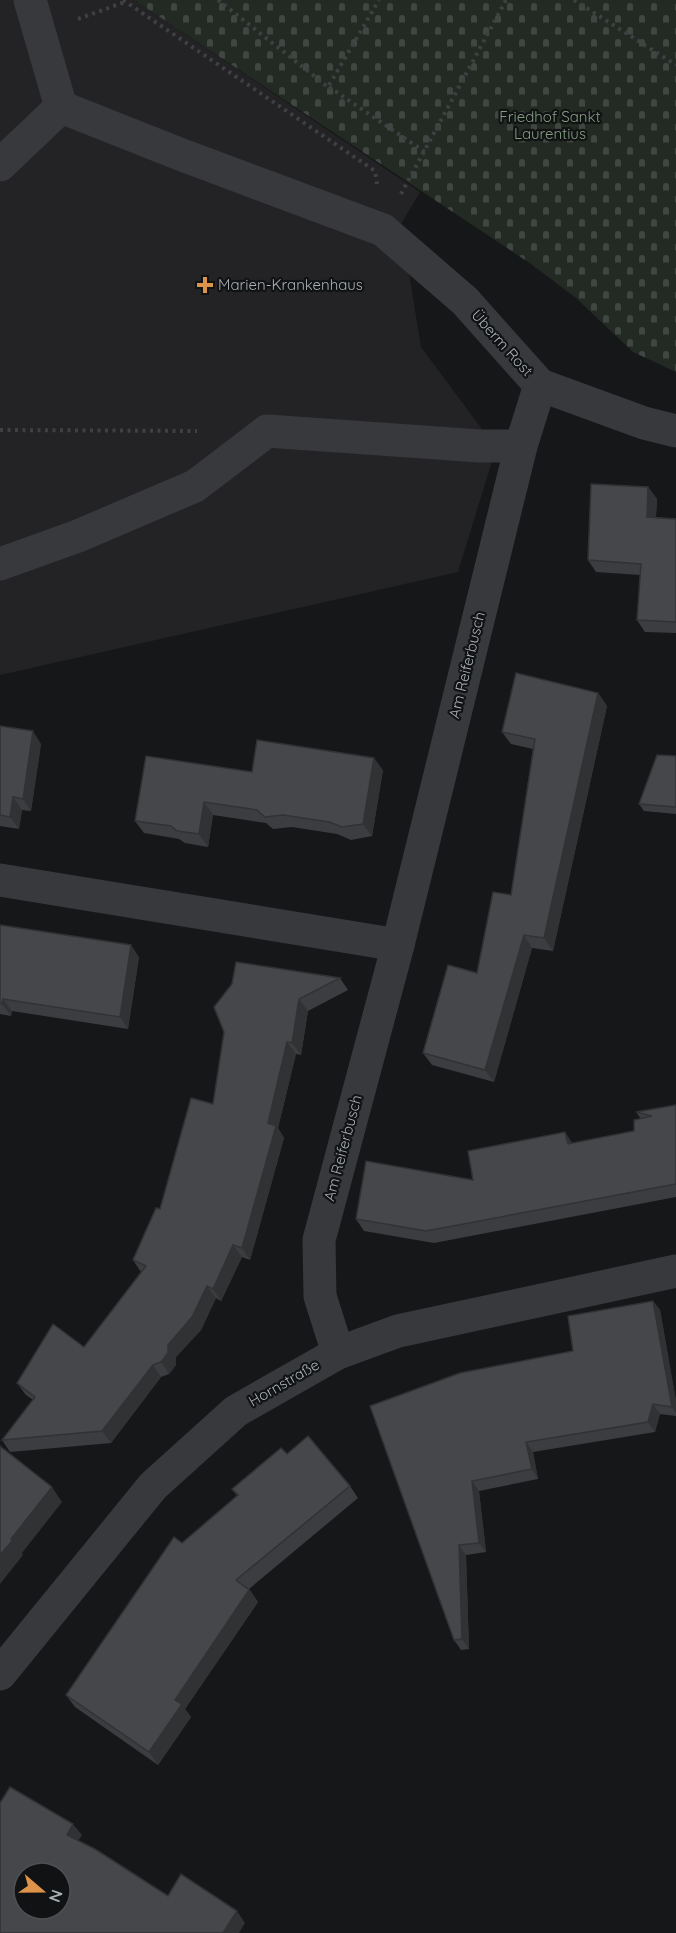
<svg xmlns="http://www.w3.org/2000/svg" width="676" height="1933" viewBox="0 0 676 1933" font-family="Quicksand,sans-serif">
<defs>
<pattern id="cemetery-stones" width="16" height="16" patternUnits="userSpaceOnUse" patternTransform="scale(1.5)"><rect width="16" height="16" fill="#232a23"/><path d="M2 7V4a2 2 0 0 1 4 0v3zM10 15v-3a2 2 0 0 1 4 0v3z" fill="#404641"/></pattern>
</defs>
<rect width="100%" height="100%" fill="#161718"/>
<polygon fill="#232325" points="0,0 134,0 420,192 401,224 421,347 496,448 458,572 0,675"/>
<polygon fill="url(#cemetery-stones)" points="134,0 676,0 676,372 633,352 576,298 531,264"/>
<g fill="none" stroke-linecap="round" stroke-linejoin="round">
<g stroke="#3e4043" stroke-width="4" stroke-dasharray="3 4.5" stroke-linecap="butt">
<polyline points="123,0 375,171 377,184"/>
<polyline points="218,0 328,87 379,0"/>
<polyline points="574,0 676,65"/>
<polyline points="78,19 125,2"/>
<polyline points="329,87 425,152"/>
<polyline points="401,194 506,0"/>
<polyline points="0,430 197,431"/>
</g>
<g stroke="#38393d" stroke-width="33">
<polyline points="30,0 61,107"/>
<polyline points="0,165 61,107 177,153 383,230 465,301 540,385 644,423 676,431"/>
<polyline points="0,564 78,536 195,486 267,431 480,446 521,446"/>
<polyline points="0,880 398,945"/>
<polyline points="338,1353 320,1296 319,1240 398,945 521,446 540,385"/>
<polyline points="0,1674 153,1486 236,1411 338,1353 398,1331 676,1271"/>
</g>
</g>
<g fill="#3c3d40">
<polygon points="648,487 657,499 656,517 676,519 676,633 645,632 637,620 640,575 596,572 588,560"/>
<polygon points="598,693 607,706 553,951 532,948 494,1082 432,1065 423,1053 477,973 511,895 533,749 511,744 502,732"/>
<polygon points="0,726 41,744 31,811 22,810 19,829 0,826"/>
<polygon points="676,756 676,814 644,811 639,804"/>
<polygon points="383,770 372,836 351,840 337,834 292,827 273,829 266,823 213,815 208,847 185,843 179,839 144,833 135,821 252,772"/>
<polygon points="0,925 139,957 128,1029 12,1011 11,1016 0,1014"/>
<polygon points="340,978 348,990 308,1011 301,1055 296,1054 278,1128 284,1138 250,1260 242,1257 221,1301 216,1298 201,1330 176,1357 176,1365 169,1374 161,1377 111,1443 10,1452 2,1440 33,1400 26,1395 17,1383 84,1347 141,1272 133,1260 213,1104 224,1032"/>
<polygon points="676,1105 676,1197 434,1243 364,1231 356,1219 473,1180 573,1143 634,1131 641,1119 636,1112"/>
<polygon points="653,1301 660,1310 676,1401 676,1416 660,1414 655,1432 533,1452 538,1479 479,1491 486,1552 466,1555 469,1649 461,1650 454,1640 370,1406 573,1351"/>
<polygon points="287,1454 350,1486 358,1498 249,1589 258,1602 185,1709 191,1717 158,1765 75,1707 66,1695 182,1543 237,1496 232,1489"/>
</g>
<g fill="#313234">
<polygon points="648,487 657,499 655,529 647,517"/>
<polygon points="598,693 607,706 553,951 544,938"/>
<polygon points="33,731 41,744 31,811 23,799"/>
<polygon points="374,758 383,770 372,836 363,824"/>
<polygon points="13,797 22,810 19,829 10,817"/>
<polygon points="204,802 213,815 208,847 199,834"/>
<polygon points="524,935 532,948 494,1082 485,1070"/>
<polygon points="131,945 139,957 128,1029 120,1017"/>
<polygon points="3,999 12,1011 11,1016 2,1004"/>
<polygon points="299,999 308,1011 301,1055 292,1043"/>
<polygon points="287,1042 296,1054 278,1128 284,1138 250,1260 242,1248 268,1123"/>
<polygon points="565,1132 573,1144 568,1144"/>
<polygon points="233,1245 242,1257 221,1301 213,1289"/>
<polygon points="207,1286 216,1298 201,1330 176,1357 176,1365 169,1374 161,1362 168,1345"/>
<polygon points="653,1301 660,1310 676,1401 676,1413 672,1407"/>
<polygon points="153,1365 161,1377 111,1443 102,1431"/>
<polygon points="653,1404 660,1414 655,1432 648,1422"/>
<polygon points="526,1442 533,1452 538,1479 532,1469"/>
<polygon points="472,1481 479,1491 486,1552 479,1543"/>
<polygon points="52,1487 62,1502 22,1553 23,1555 0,1584 0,1555 11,1539"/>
<polygon points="459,1545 466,1555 469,1649 462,1639"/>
<polygon points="249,1590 258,1602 185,1709 191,1717 158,1765 149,1752 175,1700"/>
<polygon points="73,1824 82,1835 75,1846 67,1835"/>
<polygon points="237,1911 245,1923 239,1933 223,1933"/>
</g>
<g fill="#46474a" stroke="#313234" stroke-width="1.5" fill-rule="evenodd">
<polygon points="591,484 648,487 647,517 676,519 676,622 637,620 641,564 588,560"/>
<polygon points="516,673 598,693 544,938 524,935 485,1070 423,1053 448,965 477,973 493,892 511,895 535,739 502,732"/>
<polygon points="0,726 33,731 23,799 13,797 10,817 0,815"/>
<polygon points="257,740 374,758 363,824 342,827 329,822 283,815 265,817 257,810 204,802 199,834 177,831 171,826 135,821 146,756 252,772"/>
<polygon points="657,755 676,756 676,807 639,804"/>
<polygon points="0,925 131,945 120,1017 3,999 2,1004 0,1003"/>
<polygon points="236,962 340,978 299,999 292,1043 287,1042 268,1123 276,1126 242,1248 233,1245 213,1289 207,1286 192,1317 168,1345 168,1353 161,1362 153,1365 102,1431 2,1440 35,1397 17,1383 53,1324 84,1347 146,1266 133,1260 156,1208 160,1209 191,1098 213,1104 224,1032 214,1007 232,984"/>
<polygon points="676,1105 676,1184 426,1231 356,1219 366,1161 473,1180 468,1151 565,1132 568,1144 634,1131 634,1120 652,1116 636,1112"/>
<polygon points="653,1301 672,1407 653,1404 648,1422 526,1442 532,1469 472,1481 479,1543 459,1545 462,1639 454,1640 370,1406 460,1373 573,1351 568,1316"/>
<polygon points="308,1436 350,1486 236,1580 249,1590 175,1700 182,1704 149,1752 66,1695 174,1537 182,1543 238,1495 232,1489 281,1448 287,1454"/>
<polygon points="0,1446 52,1487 11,1539 13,1540 0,1555"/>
<path d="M10,1787L73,1824L67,1835L95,1849L168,1896L181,1874L237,1911L223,1933H0V1803ZM24,1873H60V1909H24Z"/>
</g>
<path fill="#dd944a" stroke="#111213" stroke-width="2" d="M202 276h6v6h6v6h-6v6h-6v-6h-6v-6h6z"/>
<g text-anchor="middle" stroke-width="4.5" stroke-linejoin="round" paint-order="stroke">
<g font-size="15" fill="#869f83" stroke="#111213">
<text x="550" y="122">Friedhof Sankt<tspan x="550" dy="17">Laurentius</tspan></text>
</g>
<g font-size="15" fill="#aab0b6" stroke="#111213" text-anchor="start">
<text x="218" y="290">Marien-Krankenhaus</text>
</g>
<g font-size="15" fill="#aab0b6" stroke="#111213">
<text transform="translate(502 343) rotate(48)" y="5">Überm Rost</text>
<text transform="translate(467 665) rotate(-76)" y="5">Am Reiferbusch</text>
<text transform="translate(343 1148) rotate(-75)" y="5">Am Reiferbusch</text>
<text transform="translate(284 1383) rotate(-30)" y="5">Hornstraße</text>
</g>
</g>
<g transform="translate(42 1891) rotate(110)"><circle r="28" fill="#111213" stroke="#4e5154" stroke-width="1.5"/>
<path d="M0-4.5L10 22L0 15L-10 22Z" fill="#dd944a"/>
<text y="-9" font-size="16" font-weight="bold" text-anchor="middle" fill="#aab0b6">N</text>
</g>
</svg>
